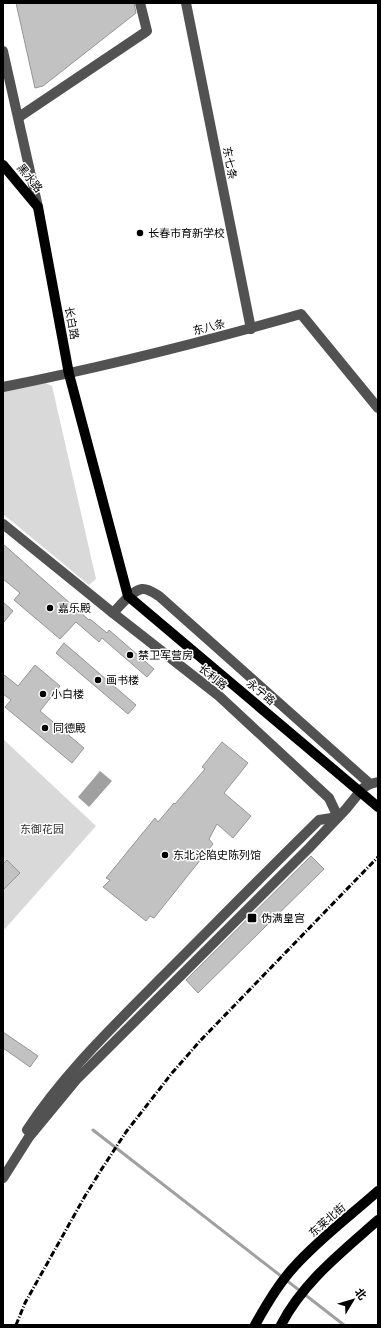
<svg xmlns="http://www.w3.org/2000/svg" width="381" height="1328" viewBox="0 0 381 1328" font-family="'Work Sans','Noto Sans SC',sans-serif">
<rect width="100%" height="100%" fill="#fff"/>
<g fill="#d9d9d9">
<polygon points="45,383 52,386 96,579 89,585 3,514 3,391"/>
<polygon points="3,739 96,826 3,931"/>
</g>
<polygon fill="#a0a0a0" points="100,771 112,781 89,807 78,797"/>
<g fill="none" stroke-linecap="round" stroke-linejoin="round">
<polyline stroke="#a0a0a0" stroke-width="3" points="93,1130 344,1325"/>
</g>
<g fill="#c2c2c2" stroke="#969696">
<polygon points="16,3 134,3 136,13 43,86 35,88"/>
<polygon points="3,544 89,620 90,619 107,633 109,630 154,669 147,677 102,638 99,642 76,622 60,639 14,600 20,593 3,579"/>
<polygon points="3,602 13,611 3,623"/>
<polygon points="64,643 136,705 128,714 56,653"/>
<polygon points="35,665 60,686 40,711 84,748 72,763 5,707 11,700 3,694 3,674 18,686"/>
<polygon points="222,742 248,763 224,793 251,816 233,838 217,824 209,839 213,844 154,918 150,916 146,921 103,887 110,880 106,878 155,818 158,822 174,803 175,804 205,769 202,767"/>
<polygon points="311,856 324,869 198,993 186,980"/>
<polygon points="7,860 20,873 3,890 3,864"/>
<polygon points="3,1032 38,1056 30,1067 3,1048"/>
</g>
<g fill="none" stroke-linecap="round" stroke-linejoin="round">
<g stroke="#525252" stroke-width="10">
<polyline points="186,3 251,329"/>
<polyline points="3,51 38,207"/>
<polyline points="19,117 147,31 140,3"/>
<path d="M3,387C103,367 203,342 301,314L378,408"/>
<polyline points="3,524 113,613 219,696 329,798 338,817"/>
<path d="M113,613C120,606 131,591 142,589C148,588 154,593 159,596L370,784"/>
<path d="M27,1130C64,1073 114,1026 161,978C214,925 266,872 319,820L338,817"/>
<polyline points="3,1178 29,1137 76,1080 309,848 346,809 363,788 370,784 378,782"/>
</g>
<g stroke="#000" stroke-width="10">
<polyline points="3,165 38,207 69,374 128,596 378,807"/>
<path d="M255,1325C266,1305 278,1284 294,1267C319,1239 350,1216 378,1191"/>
<path d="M281,1325C303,1282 343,1251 378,1220"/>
</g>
<polyline stroke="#000" stroke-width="3" stroke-dasharray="6 2 1 2" stroke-linecap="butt" points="16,1325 25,1303 85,1196 103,1167 126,1132 172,1073 200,1041 378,857"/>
</g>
<g fill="#000" stroke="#fff" stroke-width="1.5">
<circle cx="140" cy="233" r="4"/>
<circle cx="50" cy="608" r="4"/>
<circle cx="130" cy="655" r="4"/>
<circle cx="98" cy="680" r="4"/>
<circle cx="43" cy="694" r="4"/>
<circle cx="45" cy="728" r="4"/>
<circle cx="165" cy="855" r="4"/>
<rect x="247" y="913" width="10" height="10" rx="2"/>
</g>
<g text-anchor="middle" stroke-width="3" stroke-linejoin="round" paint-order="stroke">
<g font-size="11" fill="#000" stroke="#fff">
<text transform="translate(230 163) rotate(79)" y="4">东七条</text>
<text transform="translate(30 178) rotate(51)" y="4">黑水路</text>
<text transform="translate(72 323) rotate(79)" y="4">长白路</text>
<text transform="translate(209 327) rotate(-14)" y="4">东八条</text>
<text transform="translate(213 677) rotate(39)" y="4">长利路</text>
<text transform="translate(261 692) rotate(40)" y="4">永宁路</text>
<text transform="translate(327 1220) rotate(-41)" y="4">东莱北街</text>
</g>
<g font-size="11" fill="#000" stroke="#fff" text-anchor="start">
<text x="148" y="237">长春市育新学校</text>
<text x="58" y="612">嘉乐殿</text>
<text x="138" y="659">禁卫军营房</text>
<text x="106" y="684">画书楼</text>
<text x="51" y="698">小白楼</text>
<text x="53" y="732">同德殿</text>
<text x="173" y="859">东北沦陷史陈列馆</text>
<text x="261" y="922">伪满皇宫</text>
</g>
<g font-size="11" fill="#303030" stroke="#fff">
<text x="42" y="833">东御花园</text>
</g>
</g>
<rect width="381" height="1328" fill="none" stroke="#000000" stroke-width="8"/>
<g transform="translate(353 1300) rotate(52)" stroke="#ffffff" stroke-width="3" paint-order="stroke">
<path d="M0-3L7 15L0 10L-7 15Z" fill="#000000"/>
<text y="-6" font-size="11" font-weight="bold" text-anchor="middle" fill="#000000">北</text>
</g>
</svg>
